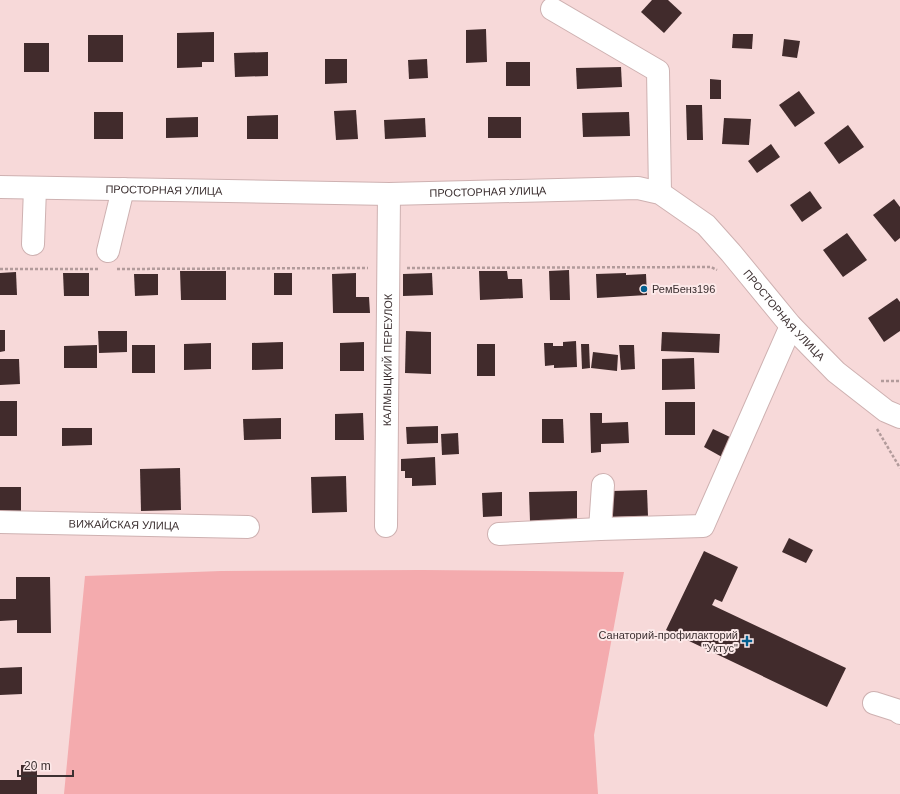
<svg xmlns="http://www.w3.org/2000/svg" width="900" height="794" viewBox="0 0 900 794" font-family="Arial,sans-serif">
<rect width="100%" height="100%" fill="#f7d9d9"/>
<polygon fill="#f4abae" points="422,570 624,572 594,735 598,794 64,794 85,576 221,571"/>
<g fill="#412b2c">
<polygon points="652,0 668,0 682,13 664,33 641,12"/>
<polygon points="486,29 487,62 466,63 466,30"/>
<polygon points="214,32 214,62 202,62 202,67 177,68 177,33"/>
<polygon points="733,34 753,34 752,49 732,48"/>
<rect x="88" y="35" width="35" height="27"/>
<polygon points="784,39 800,41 797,58 782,56"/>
<rect x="24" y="43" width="25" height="29"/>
<polygon points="268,52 268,76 235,77 234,53"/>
<polygon points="325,59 347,59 347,83 325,84"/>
<polygon points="427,59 428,78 409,79 408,60"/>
<rect x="506" y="62" width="24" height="24"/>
<polygon points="621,67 622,87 577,89 576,68"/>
<polygon points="710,79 721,80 721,99 710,99"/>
<polygon points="799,91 815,113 795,127 779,105"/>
<polygon points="686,105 702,105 703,140 687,140"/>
<polygon points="356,110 358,139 336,140 334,111"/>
<rect x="94" y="112" width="29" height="27"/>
<polygon points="629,112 630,136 583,137 582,113"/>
<polygon points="278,115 278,139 247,139 247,116"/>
<polygon points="198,117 198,137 166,138 166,118"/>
<rect x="488" y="117" width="33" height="21"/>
<polygon points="425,118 426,137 385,139 384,120"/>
<polygon points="724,118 751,119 749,145 722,144"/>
<polygon points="848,125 864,147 839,164 824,143"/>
<polygon points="771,144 780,157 757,173 748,161"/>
<polygon points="810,191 822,208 802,222 790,205"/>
<polygon points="894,199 900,207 900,238 895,242 873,215"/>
<polygon points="847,233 867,260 843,277 823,250"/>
<polygon points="569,270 570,300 550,300 549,271"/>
<polygon points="180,271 226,271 226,300 181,300"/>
<polygon points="479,271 507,271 508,279 522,279 523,298 480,300"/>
<polygon points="16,272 17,295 0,295 0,273"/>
<polygon points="63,273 89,273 89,296 64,296"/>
<rect x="274" y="273" width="18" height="22"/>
<polygon points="356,273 356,297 369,297 370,313 333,313 332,274"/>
<polygon points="432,273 433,295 403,296 403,274"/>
<polygon points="626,273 626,275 646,274 647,295 597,298 596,274"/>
<polygon points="134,274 158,274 158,295 135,296"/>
<polygon points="897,298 900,302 900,331 884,342 868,318"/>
<polygon points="0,330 5,330 5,351 0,352"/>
<polygon points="98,331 127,331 127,352 99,353"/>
<polygon points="406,331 431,332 431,374 405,373"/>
<polygon points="662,332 720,334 719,353 661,351"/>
<polygon points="576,341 577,367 554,368 554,365 545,366 544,343 553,343 553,346 563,346 563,342"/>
<polygon points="283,342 283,369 252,370 252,343"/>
<polygon points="364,342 364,371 340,371 340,343"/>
<polygon points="211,343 211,369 184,370 184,344"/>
<rect x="477" y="344" width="18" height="32"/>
<polygon points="581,344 589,344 590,368 582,369"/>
<polygon points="97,345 97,368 64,368 64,346"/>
<rect x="132" y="345" width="23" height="28"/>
<polygon points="619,345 634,345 635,369 621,370"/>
<polygon points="593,352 618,355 617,371 591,368"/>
<polygon points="694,358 695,389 662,390 662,359"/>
<polygon points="0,359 19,359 20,384 0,385"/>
<rect x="0" y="401" width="17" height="35"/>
<rect x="665" y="402" width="30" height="33"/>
<polygon points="363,413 364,440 335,440 335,414"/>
<polygon points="590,413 602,413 602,423 628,422 629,443 601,444 601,452 591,453"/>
<polygon points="281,418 281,439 244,440 243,419"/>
<polygon points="542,419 563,419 564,443 542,443"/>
<polygon points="438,426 438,443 407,444 406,427"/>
<polygon points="62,428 92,428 92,445 62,446"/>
<polygon points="713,429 732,438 722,457 704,447"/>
<polygon points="458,433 459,454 442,455 441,434"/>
<polygon points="435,457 436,485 412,486 412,478 405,478 405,471 401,471 401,459"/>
<polygon points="180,468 181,510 141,511 140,469"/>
<polygon points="346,476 347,512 312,513 311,477"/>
<polygon points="0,487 21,487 21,512 0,513"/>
<polygon points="647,490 648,516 613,517 612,491"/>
<polygon points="577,491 577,519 530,521 529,492"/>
<polygon points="502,492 502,516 483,517 482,493"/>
<polygon points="789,538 813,550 806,563 782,552"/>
<polygon points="704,551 738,567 722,602 715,599 712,605 846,668 827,707 666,630"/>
<polygon points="16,577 50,577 51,633 17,633 17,620 0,621 0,599 16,599"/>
<polygon points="22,667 22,694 0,695 0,668"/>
<polygon points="21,765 37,765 37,794 0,794 0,780 21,780"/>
</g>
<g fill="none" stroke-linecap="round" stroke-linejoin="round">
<g stroke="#ceb1b1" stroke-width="24">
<g id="minor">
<polyline points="552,9 658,71 660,193"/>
<path id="s1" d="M0,187L389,194L638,188L660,193L706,225L731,253L791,326L836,372L886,411L900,417"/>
<polyline points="33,244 35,188"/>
<polyline points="108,251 123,189"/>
<path id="s2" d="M0,522L248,527"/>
<path id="s3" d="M386,526L389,194"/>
<polyline points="600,529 603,485"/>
<polyline points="499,534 600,529 703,526 791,326"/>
<polyline points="874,703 896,710 900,713"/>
</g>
</g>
<g stroke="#b29b9b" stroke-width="2.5" stroke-dasharray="3 2" stroke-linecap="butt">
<polyline points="407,268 711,267 717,270"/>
<polyline points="0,269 98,269"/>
<polyline points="117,269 368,268"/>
<polyline points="881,381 900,381"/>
<polyline points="877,429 900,468"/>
</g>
<use href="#minor" stroke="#fff" stroke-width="22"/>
</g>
<g fill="#035f90" stroke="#fce9e9" stroke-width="1.5">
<circle cx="644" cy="289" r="4"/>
<path d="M745 635h4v4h4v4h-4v4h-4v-4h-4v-4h4z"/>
</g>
<g text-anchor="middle" stroke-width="4" stroke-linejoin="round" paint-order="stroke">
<g font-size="11" fill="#3c3031" stroke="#fce9e9">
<text dy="4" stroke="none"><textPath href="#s1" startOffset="164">ПРОСТОРНАЯ УЛИЦА</textPath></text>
<text dy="4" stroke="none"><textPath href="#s1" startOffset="488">ПРОСТОРНАЯ УЛИЦА</textPath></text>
<text dy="4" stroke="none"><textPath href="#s1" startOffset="836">ПРОСТОРНАЯ УЛИЦА</textPath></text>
<text dy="4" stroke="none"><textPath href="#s3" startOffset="166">КАЛМЫЦКИЙ ПЕРЕУЛОК</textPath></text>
<text dy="4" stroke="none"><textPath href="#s2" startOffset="124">ВИЖАЙСКАЯ УЛИЦА</textPath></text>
</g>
<g font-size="11" fill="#3c3031" stroke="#fce9e9" text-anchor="start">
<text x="652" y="293">РемБенз196</text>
<text x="738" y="639" text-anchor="end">Санаторий-профилакторий<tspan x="738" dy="13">"Уктус"</tspan></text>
</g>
</g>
<path d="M18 770v6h55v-6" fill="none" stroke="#3c3031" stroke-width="2"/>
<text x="24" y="770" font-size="12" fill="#3c3031" stroke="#fce9e9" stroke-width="3" paint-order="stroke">20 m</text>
</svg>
